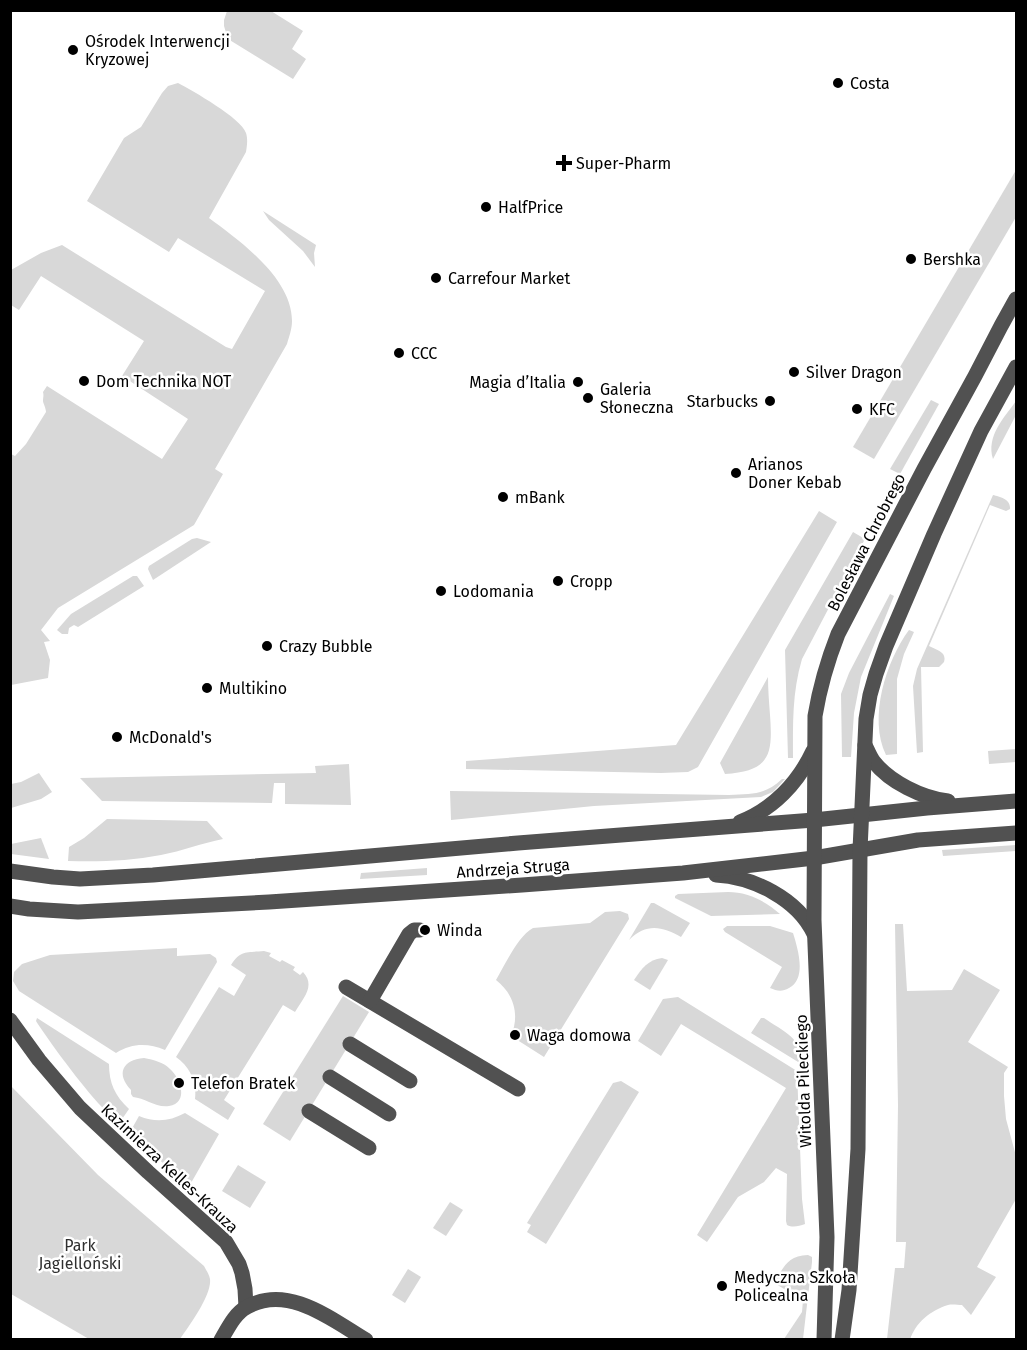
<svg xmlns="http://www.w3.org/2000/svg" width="1027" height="1350" viewBox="0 0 1027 1350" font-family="'Fira Sans',sans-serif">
<rect width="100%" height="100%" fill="#fff"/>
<g fill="#d8d8d8">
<polygon points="227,11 271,11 303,31 292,49 306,59 293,79 228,39 224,26 224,20"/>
<path d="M178,83C193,91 241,118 246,133C248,139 247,146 246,152L209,218C240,241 292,278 292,321C292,329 289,337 287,344L215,469L223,474L194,525L58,608L41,630L50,641L44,642L50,660L48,678L11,685V454L15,456L26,444L46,412C46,408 43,403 43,401C43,397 44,396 43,392L47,386L162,459L188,419L122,376L144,341L41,276L19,310L11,305V270L41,253L62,245L226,347L232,349L265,291L178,238L169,252L87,201L124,138L141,127L162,93L168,86Z"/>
<polygon points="1016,170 1016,217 874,459 853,447"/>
<polygon points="263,211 316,245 314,253 315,267 303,251 269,220"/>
<polygon points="931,400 939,404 900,474 890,469"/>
<path d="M1016,401V415L993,459C986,436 1004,418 1016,401Z"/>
<path d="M993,495C1000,497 1011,499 1010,509L1006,511L990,505L929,646C937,650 947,652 944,662L939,667H921L923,752L917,753L913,686L917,669Z"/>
<polygon points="819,511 837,522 698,767 688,772 661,773 466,769 466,761 676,745"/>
<path d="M853,532L865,539L802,659C792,693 793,723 793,758H788L785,650Z"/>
<polygon points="197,538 211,542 153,580 148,569 149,566 192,539"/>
<polygon points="133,576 137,576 144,586 78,627 74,625 69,628 68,634 62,634 57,630 71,614"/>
<polygon points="890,594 894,596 861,677 854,713 851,757 842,757 841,694 849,673"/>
<path d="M909,630L914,632L904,654L897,679V754L886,755C868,718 886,661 909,630Z"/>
<path d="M768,677C768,689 769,702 770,715C773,755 770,771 725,774L720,763Z"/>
<polygon points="1016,749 1016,762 989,764 988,751"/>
<polygon points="349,764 351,805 285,804 285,783 274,783 272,803 102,801 80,778 316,773 315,766"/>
<polygon points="39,773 52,792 41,799 11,808 11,784 21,782"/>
<path d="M782,779H785L773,792L761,797L594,806L451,820L450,791L729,795C752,794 765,795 782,779Z"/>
<path d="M107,819L207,821L223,839C202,843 182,851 161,855C130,861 99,862 68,861L69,847L84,838Z"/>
<polygon points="41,838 49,859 11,854 11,844"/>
<polygon points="1016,845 1016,851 943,856 942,850"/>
<polygon points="427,868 427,875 360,879 361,873"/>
<path d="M728,892C748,892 765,901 780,914L711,916L675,898V896L678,894Z"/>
<path d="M651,903H654L690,923L681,937C662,926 646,923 629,940Z"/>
<path d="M620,911L628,914L629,919L544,1057L511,1036C520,1015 514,994 496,980C505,965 518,936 533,928L590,923L605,912Z"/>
<path d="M895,924H903L907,991L952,990L964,969L1000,990L968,1042L1008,1067L1004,1073V1096L1006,1119L1016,1156V1199L977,1267L996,1277L971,1315L962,1305C958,1305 952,1304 948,1305C931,1310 915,1323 910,1340L887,1339L895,1268H904L906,1242H896L898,1105Z"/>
<path d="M727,926H770L793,933C798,949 807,979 789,988C782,992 777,991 770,988L782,967L725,932L723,929Z"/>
<path d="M177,948V956L210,954L216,958L217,962L165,1050C148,1043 132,1043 116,1053L19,991L13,981L14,972L22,964L50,955Z"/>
<path d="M264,951L271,953L269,956L280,962L282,960L295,967L293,970L300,975L303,972C316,986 303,998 295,1012L283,1005L224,1100L235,1108L228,1120L195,1099C197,1082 190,1067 176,1057L219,987L234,996L246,975L231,965C241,949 247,953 264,951Z"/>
<path d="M662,958L668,960L650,990L634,980C642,968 648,960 662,958Z"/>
<polygon points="343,996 369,1012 290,1141 263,1124"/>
<path d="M678,997L797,1071L802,1199L805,1224C799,1226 793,1228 787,1225L786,1221L787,1174L776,1168L764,1182L738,1197L707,1242L697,1235L786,1088L681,1024L661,1056L638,1041L663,999Z"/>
<path d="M37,1018L109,1064C109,1083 115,1096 129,1109L120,1122C103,1116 48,1040 36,1021Z"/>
<path d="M761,1018H764C784,1032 802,1037 803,1065L751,1033Z"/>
<path d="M144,1058C154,1060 163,1062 170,1069C181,1079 189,1103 169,1106C156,1108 145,1098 133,1097L131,1094V1090C116,1074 122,1060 144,1058Z"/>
<polygon points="621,1081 639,1092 546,1244 527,1232 531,1225 527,1223 613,1083"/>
<path d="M10,1085L98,1175L204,1266C206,1270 209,1274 210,1279C212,1295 189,1326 180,1339H89L11,1294Z"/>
<path d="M185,1113L219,1134L191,1183L188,1185L130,1134V1132L139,1116C156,1123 170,1121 185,1113Z"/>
<polygon points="238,1165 266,1182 250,1208 222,1191"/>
<polygon points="450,1202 463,1210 446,1236 433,1228"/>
<path d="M808,1255L812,1257V1262L803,1339H784L802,1312L803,1300L774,1283C784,1267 787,1256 808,1255Z"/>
<polygon points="408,1269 421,1277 405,1303 392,1295"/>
</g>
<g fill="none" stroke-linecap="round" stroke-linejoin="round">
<g stroke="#515151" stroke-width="15">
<path d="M865,745C868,751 870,757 874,762C890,782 922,798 948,801"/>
<path d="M740,822C773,809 798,783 813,751"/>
<polyline points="10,871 53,877 80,879 153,875 518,843 814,820 927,808 1016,801"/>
<path d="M716,875C753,877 798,899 814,934"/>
<polyline points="10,906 29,909 78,912 269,902 522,885 683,873 814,858 918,840 1016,833"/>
<polyline points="346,987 518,1089"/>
<polyline points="370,1001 409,934 414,930 420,930"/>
<polyline points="10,1020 39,1060 80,1108 148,1172 226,1242 239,1264 242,1273 245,1289 246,1307"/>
<polyline points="350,1044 410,1081"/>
<polyline points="330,1077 389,1114"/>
<polyline points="309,1111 369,1148"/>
<path d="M221,1340C228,1328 235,1313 247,1307C288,1284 331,1319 366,1340"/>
<path d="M824,1340L827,1237L814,920L815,716C820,686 827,662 838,634L924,469L975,376L1001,326L1016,299"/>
<polyline points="842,1340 849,1290 858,1149 860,850 866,719 870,695 876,674 886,646 934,534 981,431 1016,367"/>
</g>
</g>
<g fill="#000" stroke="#fff" stroke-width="2">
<circle cx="73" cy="50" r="6"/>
<circle cx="838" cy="83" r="6"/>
<path d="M561 154h6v6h6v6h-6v6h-6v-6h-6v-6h6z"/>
<circle cx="486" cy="207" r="6"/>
<circle cx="911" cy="259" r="6"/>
<circle cx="436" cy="278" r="6"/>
<circle cx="399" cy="353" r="6"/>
<circle cx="794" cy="372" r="6"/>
<circle cx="84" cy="381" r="6"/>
<circle cx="578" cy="382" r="6"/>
<circle cx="588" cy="398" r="6"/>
<circle cx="770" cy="401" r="6"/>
<circle cx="857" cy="409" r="6"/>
<circle cx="736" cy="473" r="6"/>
<circle cx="503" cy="497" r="6"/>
<circle cx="558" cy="581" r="6"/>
<circle cx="441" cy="591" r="6"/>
<circle cx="267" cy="646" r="6"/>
<circle cx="207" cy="688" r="6"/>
<circle cx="117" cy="737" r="6"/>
<circle cx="425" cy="930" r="6"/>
<circle cx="515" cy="1035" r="6"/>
<circle cx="179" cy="1083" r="6"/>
<circle cx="722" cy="1286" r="6"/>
</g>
<g text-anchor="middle" stroke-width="5" stroke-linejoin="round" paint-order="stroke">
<g font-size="16" fill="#000" stroke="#fff" text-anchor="start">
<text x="85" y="47">Ośrodek Interwencji<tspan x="85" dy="18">Kryzowej</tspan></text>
<text x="850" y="89">Costa</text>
<text x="576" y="169">Super-Pharm</text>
<text x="498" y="213">HalfPrice</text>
<text x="923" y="265">Bershka</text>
<text x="448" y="284">Carrefour Market</text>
<text x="411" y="359">CCC</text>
<text x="806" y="378">Silver Dragon</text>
<text x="96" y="387">Dom Technika NOT</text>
<text x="566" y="388" text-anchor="end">Magia d’Italia</text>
<text x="600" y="395">Galeria<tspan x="600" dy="18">Słoneczna</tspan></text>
<text x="758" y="407" text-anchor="end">Starbucks</text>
<text x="869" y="415">KFC</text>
<text x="748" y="470">Arianos<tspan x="748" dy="18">Doner Kebab</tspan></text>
<text x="515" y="503">mBank</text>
<text x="570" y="587">Cropp</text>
<text x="453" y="597">Lodomania</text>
<text x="279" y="652">Crazy Bubble</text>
<text x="219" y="694">Multikino</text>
<text x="129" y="743">McDonald's</text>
<text x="437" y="936">Winda</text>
<text x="527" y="1041">Waga domowa</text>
<text x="191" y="1089">Telefon Bratek</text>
<text x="734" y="1283">Medyczna Szkoła<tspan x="734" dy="18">Policealna</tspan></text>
</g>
<g font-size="16" fill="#000" stroke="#fff">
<text transform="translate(866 542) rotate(-63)" y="6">Bolesława Chrobrego</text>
<text transform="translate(513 868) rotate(-4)" y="6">Andrzeja Struga</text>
<text transform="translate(803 1081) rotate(-92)" y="6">Witolda Pileckiego</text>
<text transform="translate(170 1168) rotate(43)" y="6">Kazimierza Kelles-Krauza</text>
</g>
<g font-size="16" fill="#2f2f2f" stroke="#fff">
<text x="80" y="1251">Park<tspan x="80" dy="18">Jagielloński</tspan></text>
</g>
</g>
<rect width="1027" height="1350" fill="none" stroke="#000000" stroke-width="24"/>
</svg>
